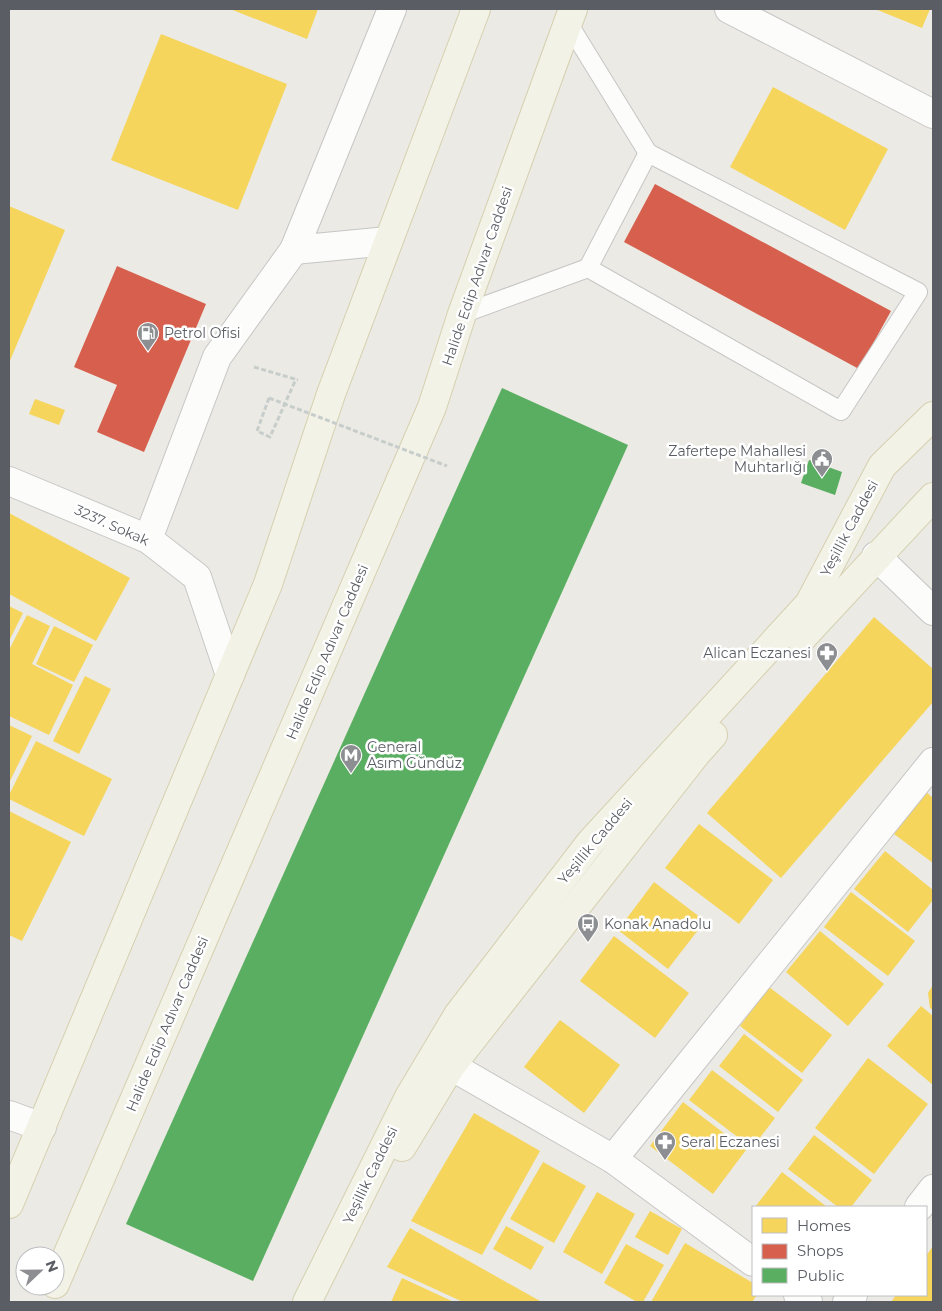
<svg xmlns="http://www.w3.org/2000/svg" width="942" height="1311" viewBox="0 0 942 1311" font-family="Montserrat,sans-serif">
<rect width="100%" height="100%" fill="#ebeae4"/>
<g fill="#f6d55c">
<polygon points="230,9 318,9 307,39"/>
<polygon points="875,9 930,9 922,28"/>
<polygon points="161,34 287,84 238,210 111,160"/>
<polygon points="773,87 888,149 845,230 730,167"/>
<polygon points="9,206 65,230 9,363"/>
<polygon points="35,399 65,410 59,425 29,414"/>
<polygon points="9,513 130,578 96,641 9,594"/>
<polygon points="9,606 23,613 9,641"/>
<polygon points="27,615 50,626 32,664 73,685 49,735 9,716 9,650"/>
<polygon points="874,617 933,669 933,702 781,878 707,813"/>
<polygon points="54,626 93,645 74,682 36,664"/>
<polygon points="85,676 111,689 79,754 53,741"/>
<polygon points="9,725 32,736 9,783"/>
<polygon points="36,741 112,779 84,836 9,799 9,795"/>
<polygon points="925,791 933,798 933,863 894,834"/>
<polygon points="9,811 71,842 22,941 9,935"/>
<polygon points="699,824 773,880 739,924 665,868"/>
<polygon points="885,851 933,890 933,900 908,932 854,889"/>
<polygon points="654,882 705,921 668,969 618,930"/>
<polygon points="851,892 915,941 888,976 824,927"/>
<polygon points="820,931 884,984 848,1026 786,972"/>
<polygon points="614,936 689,993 655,1038 580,981"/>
<polygon points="933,985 933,1010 930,1008 928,993"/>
<polygon points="769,987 832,1035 802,1073 740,1026"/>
<polygon points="921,1006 933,1016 933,1085 887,1046"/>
<polygon points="560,1020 620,1065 584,1113 524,1067"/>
<polygon points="744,1034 803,1080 778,1112 719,1066"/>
<polygon points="868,1058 928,1104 874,1174 815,1128"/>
<polygon points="712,1070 775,1118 752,1148 689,1100"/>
<polygon points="683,1102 746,1150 713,1194 650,1146"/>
<polygon points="474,1113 540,1151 482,1255 411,1221"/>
<polygon points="814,1135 872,1180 851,1207 838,1207 788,1169"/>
<polygon points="543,1162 586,1186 554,1243 510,1219"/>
<polygon points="782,1172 827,1207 755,1207"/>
<polygon points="597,1192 635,1214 602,1274 563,1252"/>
<polygon points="650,1211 682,1229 668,1255 635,1237"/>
<polygon points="506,1226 544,1247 531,1270 493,1249"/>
<polygon points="410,1228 540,1301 539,1302 463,1302 387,1267"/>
<polygon points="685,1243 753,1283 753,1295 757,1295 752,1302 651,1302"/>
<polygon points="626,1244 664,1265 643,1302 637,1302 604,1283"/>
<polygon points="933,1246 933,1302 891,1302 896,1295 926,1295 926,1256"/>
<polygon points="402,1278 454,1302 391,1302"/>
</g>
<g fill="#d6604d">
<polygon points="655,184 891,311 859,369 624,242"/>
<polygon points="117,266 206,304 144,452 97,432 117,385 74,367"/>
</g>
<g fill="#5aae61">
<polygon points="502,388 628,445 253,1281 126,1224"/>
<polygon points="809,460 842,472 835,495 801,483"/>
</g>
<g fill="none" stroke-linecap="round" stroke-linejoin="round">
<g stroke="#c7c6c6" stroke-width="20">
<g id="lane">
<polyline points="568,23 648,153"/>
<polygon points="648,153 918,292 841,411 588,268"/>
<polyline points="462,314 588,268"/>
</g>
</g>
<g stroke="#c7c6c6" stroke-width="30">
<g id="street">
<polyline points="729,9 933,114"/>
<polyline points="388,241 294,250 392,9"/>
<polyline points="148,539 217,357 294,250"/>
<polyline points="876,556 933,611"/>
<polyline points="451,1066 613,1159 753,1262"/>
<polyline points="9,1115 42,1127"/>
<polyline points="613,1159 933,762"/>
<polyline points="919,1207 933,1189"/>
<polyline points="798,1295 808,1302"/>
<polyline points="847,1302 853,1295"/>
</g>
</g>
<g stroke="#c7c7c7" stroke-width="30">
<polyline id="secondary" points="9,481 148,539 197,577 230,675"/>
</g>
<g stroke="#d6d0af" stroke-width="30">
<g id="primary">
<polyline points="801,639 933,497"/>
<polyline points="402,1147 451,1066 696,754 713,735"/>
<polyline points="9,1204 268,584 331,394 476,9"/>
<polyline points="55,1284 432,407 462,314 573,9"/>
<polyline points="307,1302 409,1097 458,1015 590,843 809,604 882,466 933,416"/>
</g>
</g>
<g stroke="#c7cdca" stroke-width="3" stroke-dasharray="5 2.5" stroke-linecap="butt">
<polyline points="254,367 298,380"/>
<polyline points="269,398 257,431 270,437 296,379"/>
</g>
<use href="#lane" stroke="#fcfcfb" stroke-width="18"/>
<use href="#street" stroke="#fcfcfb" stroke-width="28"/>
<use href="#secondary" stroke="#fcfcfb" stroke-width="28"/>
<use href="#primary" stroke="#f2f2e7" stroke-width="28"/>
<polyline stroke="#c7cdca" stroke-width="3" stroke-dasharray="5 2.5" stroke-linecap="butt" points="269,398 447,466"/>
</g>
<defs>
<g id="fuel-pin" transform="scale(1.125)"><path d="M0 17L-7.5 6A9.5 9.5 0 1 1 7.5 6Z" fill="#8d8e91" stroke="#fff"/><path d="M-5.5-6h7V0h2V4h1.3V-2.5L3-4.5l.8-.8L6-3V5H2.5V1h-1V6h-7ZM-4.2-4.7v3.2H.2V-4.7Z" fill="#fff"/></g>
<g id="civic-pin" transform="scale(1.125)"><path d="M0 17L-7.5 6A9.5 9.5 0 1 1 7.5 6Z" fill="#8d8e91" stroke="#fff"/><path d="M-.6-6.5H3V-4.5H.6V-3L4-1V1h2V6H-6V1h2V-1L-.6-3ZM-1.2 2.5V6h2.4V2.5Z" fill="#fff"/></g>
<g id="pharmacy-pin" transform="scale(1.125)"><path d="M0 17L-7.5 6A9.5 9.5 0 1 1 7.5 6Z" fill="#8d8e91" stroke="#fff"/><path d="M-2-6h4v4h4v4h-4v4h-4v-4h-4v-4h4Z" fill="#fff"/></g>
<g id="metro-pin" transform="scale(1.125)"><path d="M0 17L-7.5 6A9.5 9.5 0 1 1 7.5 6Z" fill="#8d8e91" stroke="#fff"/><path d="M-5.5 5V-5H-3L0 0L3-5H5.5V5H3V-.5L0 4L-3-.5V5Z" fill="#fff"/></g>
<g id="bus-pin" transform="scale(1.125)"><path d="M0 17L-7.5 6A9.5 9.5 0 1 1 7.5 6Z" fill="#8d8e91" stroke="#fff"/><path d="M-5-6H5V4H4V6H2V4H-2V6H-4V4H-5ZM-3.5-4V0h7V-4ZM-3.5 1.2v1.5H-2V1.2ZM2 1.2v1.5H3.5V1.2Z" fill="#fff"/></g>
</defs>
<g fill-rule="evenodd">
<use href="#fuel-pin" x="148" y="333"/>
<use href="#civic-pin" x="822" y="459"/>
<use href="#pharmacy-pin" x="827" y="653"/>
<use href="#metro-pin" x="351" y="755"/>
<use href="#bus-pin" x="588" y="924"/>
<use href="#pharmacy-pin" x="665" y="1142"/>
</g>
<g text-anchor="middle" stroke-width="5" stroke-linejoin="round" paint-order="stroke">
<g font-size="14" fill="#5a5d64" stroke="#fff">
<text transform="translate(477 276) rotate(-71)" y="5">Halide Edip Adıvar Caddesi</text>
<text transform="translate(112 525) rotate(24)" y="5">3237. Sokak</text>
<text transform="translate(849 528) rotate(-62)" y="5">Yeşillik Caddesi</text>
<text transform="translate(327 652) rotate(-67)" y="5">Halide Edip Adıvar Caddesi</text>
<text transform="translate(595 841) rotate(-50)" y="5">Yeşillik Caddesi</text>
<text transform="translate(167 1024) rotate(-67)" y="5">Halide Edip Adıvar Caddesi</text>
<text transform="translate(370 1175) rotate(-64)" y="5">Yeşillik Caddesi</text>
</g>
<g font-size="14" fill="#5a5d64" stroke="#fff" text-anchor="start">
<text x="164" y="338">Petrol Ofisi</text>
<text x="806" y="456" text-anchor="end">Zafertepe Mahallesi<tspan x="806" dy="16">Muhtarlığı</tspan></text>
<text x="811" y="658" text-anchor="end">Alican Eczanesi</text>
<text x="367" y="752">General<tspan x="367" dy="16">Asım Gündüz</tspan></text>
<text x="604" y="929">Konak Anadolu</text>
<text x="681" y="1147">Seral Eczanesi</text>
</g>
</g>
<rect width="942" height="1311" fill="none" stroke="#5a5d64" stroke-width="20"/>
<rect x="752" y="1206" width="175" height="90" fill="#ffffff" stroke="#bdbec1"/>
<rect x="762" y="1218" width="25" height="15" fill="#f6d55c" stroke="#bdbec1"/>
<text x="797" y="1231" font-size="15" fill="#5a5d64">Homes</text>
<rect x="762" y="1244" width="25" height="15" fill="#d6604d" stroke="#bdbec1"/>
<text x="797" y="1256" font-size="15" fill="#5a5d64">Shops</text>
<rect x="762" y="1268" width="25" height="15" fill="#5aae61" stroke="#bdbec1"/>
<text x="797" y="1281" font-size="15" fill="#5a5d64">Public</text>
<g transform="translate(40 1271) rotate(68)"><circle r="24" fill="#ffffff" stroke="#bdbec1"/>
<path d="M0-4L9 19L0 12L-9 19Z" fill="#8d8e91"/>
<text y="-8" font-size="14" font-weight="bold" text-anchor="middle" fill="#5a5d64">N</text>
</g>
</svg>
